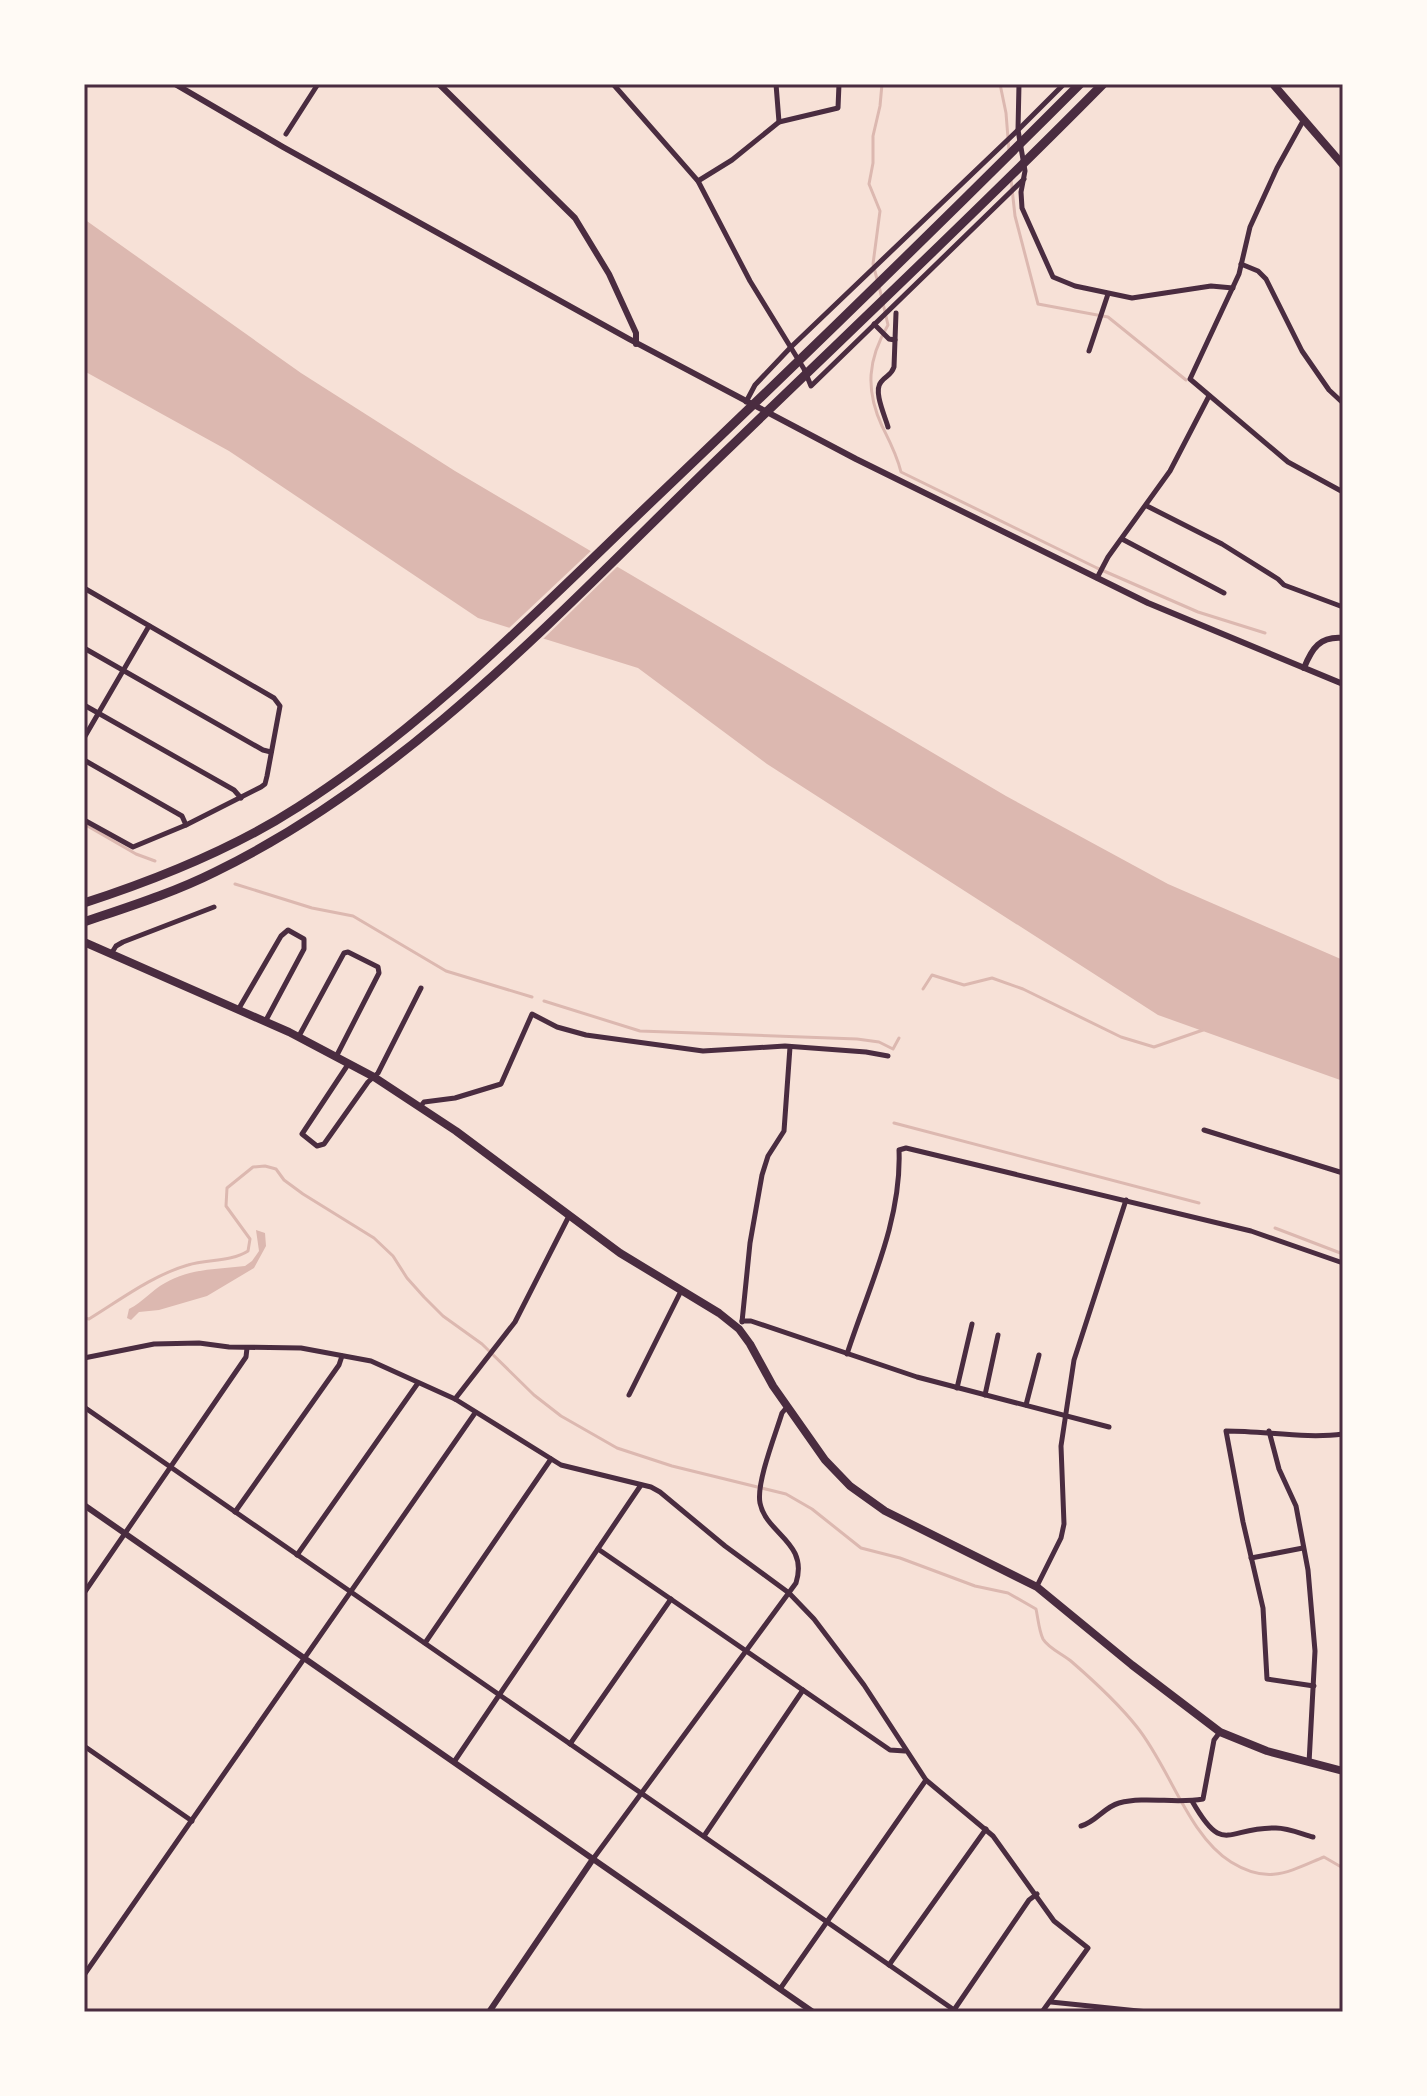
<svg xmlns="http://www.w3.org/2000/svg" width="1427" height="2096" viewBox="0 0 1427 2096" font-family="Ubuntu,sans-serif">
<rect width="100%" height="100%" fill="#f7e1d7"/>
<g fill="#dcb8b0">
<polygon points="84,219 301,373 455,471 1006,796 1168,884 1343,960 1343,1081 1158,1015 767,764 638,668 478,618 229,451 84,371"/>
<path d="M256,1230L265,1233L266,1246L254,1268L207,1296L159,1310L139,1312L131,1320L127,1318L129,1309C143,1302 152,1290 165,1283C188,1269 218,1269 245,1266L252,1261L259,1251Z"/>
</g>
<polygon fill="#f7e1d7" points="594,548 620,564 540,642 506,631"/>
<g fill="none" stroke-linecap="round" stroke-linejoin="round">
<g stroke="#dcb8b0" stroke-width="3">
<polyline points="1000,84 1006,113 1009,151"/>
<polyline points="1011,179 1015,216 1038,304 1108,317 1186,380"/>
<polyline points="877,279 873,264 880,211 869,184 873,163 873,136 880,106 882,84"/>
<path d="M879,286L888,325C868,359 865,389 882,426C890,442 897,455 901,472L1097,568L1198,612L1265,633"/>
<polyline points="84,824 136,854 155,861"/>
<polyline points="235,884 312,908 353,916 446,971 532,997"/>
<polyline points="923,989 932,975 964,985 992,978 1023,989 1121,1037 1154,1047 1203,1030"/>
<polyline points="544,1001 640,1031 857,1039 879,1042 893,1049 899,1038"/>
<polyline points="894,1123 1199,1203"/>
<polyline points="1275,1228 1343,1254"/>
<path d="M84,1318L89,1319C120,1300 153,1275 188,1265C207,1259 231,1262 248,1251L250,1239L226,1206L227,1188L253,1167L265,1166L276,1169L284,1180L303,1194L374,1238L393,1256L407,1278L424,1297L443,1316L482,1344L534,1395L561,1416L617,1448L672,1466L786,1494L812,1509L861,1548L900,1558L975,1586L1008,1593L1036,1609C1038,1618 1039,1631 1043,1639C1048,1648 1064,1655 1072,1662C1095,1682 1118,1703 1137,1727C1170,1768 1188,1835 1231,1862C1268,1885 1288,1872 1324,1857L1343,1868"/>
</g>
<g stroke="#4a2c40" stroke-width="5">
<polyline points="613,84 698,181 750,281 804,369 811,386 1024,179"/>
<polyline points="776,84 779,122"/>
<polyline points="1019,84 1018,130 1025,171 1021,192 1022,208 1053,277 1075,286 1132,298 1211,286 1233,288"/>
<polyline points="1303,121 1277,168 1250,227 1239,274 1190,379 1288,462 1343,492"/>
<polyline points="286,134 318,84"/>
<polyline points="698,181 732,160 779,122 838,108 839,84"/>
<polyline points="1241,264 1258,271 1266,279 1302,351 1329,390 1343,403"/>
<polyline points="874,324 889,339 895,340"/>
<polyline points="1089,351 1108,294"/>
<polyline points="746,402 755,385 791,347 1018,130 1064,84"/>
<path d="M888,427C885,416 873,391 881,382C886,375 891,376 894,367L896,313"/>
<polyline points="1147,506 1222,544 1278,579 1284,585 1343,607"/>
<polyline points="1122,539 1224,593"/>
<polyline points="1097,578 1108,557 1170,471 1209,396"/>
<polyline points="84,588 274,698 280,706 267,776 265,784 261,787 186,825 133,847 84,820"/>
<polyline points="84,648 263,750 271,752"/>
<polyline points="84,705 234,790 241,798"/>
<polyline points="84,738 149,626"/>
<polyline points="84,760 182,816 186,825"/>
<polyline points="111,954 116,946 123,942 214,907"/>
<polyline points="238,1010 281,936 288,930 304,939 304,949 265,1022"/>
<polyline points="299,1036 344,953 348,952 378,967 379,973 337,1055"/>
<polyline points="349,1063 302,1134 317,1146 324,1144 368,1082 378,1073 421,988"/>
<polyline points="420,1107 424,1102 455,1098 501,1084 532,1014 557,1027 586,1035 703,1051 785,1046 866,1052 888,1056"/>
<polyline points="1204,1130 1343,1173"/>
<polyline points="742,1321 751,1321 917,1377 1109,1427"/>
<polyline points="742,1322 750,1243 762,1175 768,1156 784,1131 790,1047"/>
<path d="M847,1354C868,1289 902,1221 899,1150L906,1148L1251,1231L1343,1263"/>
<polyline points="84,1358 154,1344 199,1343 229,1347 301,1348 371,1361 455,1399 561,1465 651,1487 660,1492 725,1546 789,1593 814,1619 864,1685 926,1780 993,1836 1054,1921 1088,1948 1042,2012"/>
<polyline points="957,1388 972,1324"/>
<polyline points="629,1395 681,1291"/>
<polyline points="985,1395 998,1335"/>
<polyline points="455,1399 515,1322 569,1216"/>
<polyline points="1026,1405 1039,1355"/>
<polyline points="84,1407 957,2012"/>
<polyline points="1269,1431 1279,1469 1296,1506 1308,1570 1315,1651 1309,1763"/>
<polyline points="235,1512 339,1365 342,1356"/>
<polyline points="598,1549 890,1750 905,1751"/>
<polyline points="297,1555 418,1383"/>
<polyline points="1251,1558 1303,1548"/>
<polyline points="1037,1586 1061,1538 1064,1524 1061,1446 1074,1360 1126,1200"/>
<polyline points="84,1593 246,1357 247,1348"/>
<polyline points="425,1643 551,1459"/>
<path d="M1314,1686L1267,1679L1263,1608L1243,1522L1226,1431C1265,1431 1306,1439 1343,1434"/>
<polyline points="570,1744 671,1599"/>
<polyline points="84,1746 192,1821"/>
<polyline points="454,1762 641,1485"/>
<path d="M1192,1801C1224,1857 1226,1827 1276,1828C1288,1828 1302,1834 1313,1837"/>
<path d="M1081,1826C1096,1822 1104,1807 1119,1803C1146,1796 1176,1804 1203,1799L1214,1740L1220,1732"/>
<polyline points="704,1836 803,1690"/>
<path d="M593,1859L796,1583C809,1542 766,1534 760,1503C756,1483 776,1433 782,1413L787,1407"/>
<polyline points="889,1965 986,1829"/>
<polyline points="84,1975 475,1413"/>
<polyline points="780,1989 926,1780"/>
<polyline points="1051,2002 1148,2012"/>
<polyline points="954,2010 1029,1900 1037,1894"/>
</g>
<g stroke="#4a2c40" stroke-width="6">
<polyline points="175,84 283,147 629,339 856,459 1148,603 1343,684"/>
<polyline points="439,84 575,218 609,274 636,333 636,344"/>
<path d="M1304,668C1312,648 1320,636 1343,638"/>
<polyline points="84,1505 813,2012"/>
<polyline points="489,2012 593,1859"/>
</g>
<g stroke="#4a2c40" stroke-width="8">
<polyline points="1273,84 1343,165"/>
<polyline points="84,942 289,1032 374,1077 456,1131 620,1253 719,1313 739,1329 750,1344 773,1386 825,1460 850,1486 885,1511 1037,1587 1132,1665 1220,1732 1267,1751 1343,1771"/>
</g>
<g stroke="#4a2c40" stroke-width="9">
<path d="M84,903C158,879 233,849 298,807C434,720 547,601 663,491C804,357 943,221 1080,84"/>
<path d="M84,922C128,907 173,893 215,872C414,775 567,604 724,453C851,330 979,210 1103,84"/>
</g>
</g>
<rect width="1427" height="2096" fill="none" stroke="#fffaf5" stroke-width="172"/>
<rect x="86" y="86" width="1255" height="1924" fill="none" stroke="#4a2c40" stroke-width="3"/>
</svg>
